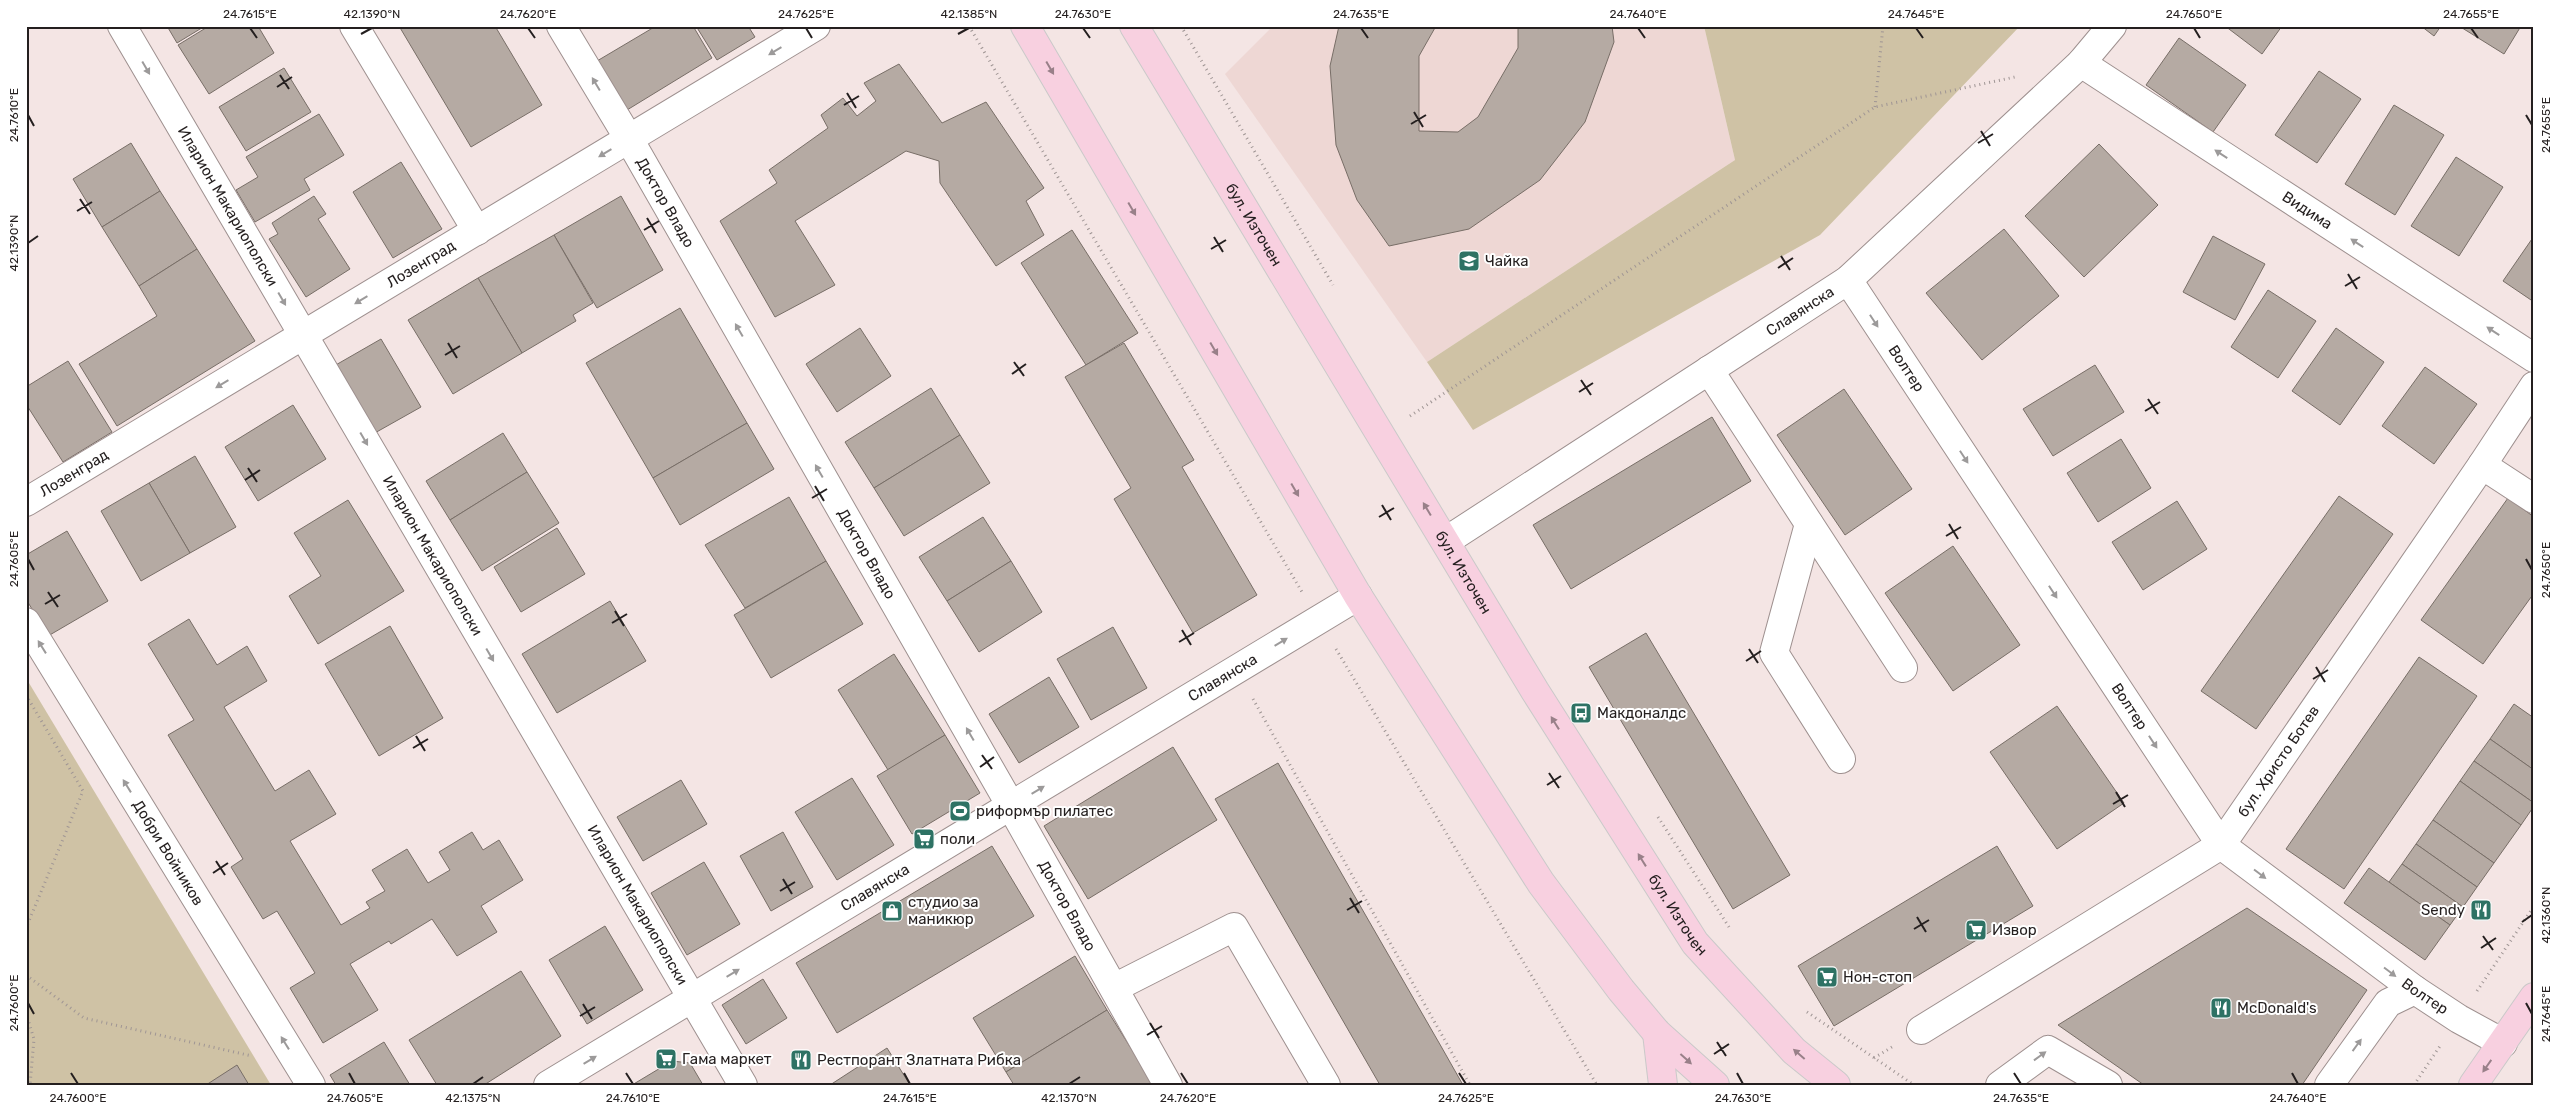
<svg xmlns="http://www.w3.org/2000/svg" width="2560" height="1111" viewBox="0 0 2560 1111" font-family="Rubik,sans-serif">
<rect width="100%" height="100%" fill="#f4e5e4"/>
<polygon fill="#eed7d4" points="1273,26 1704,26 1735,160 1427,362 1225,74"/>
<g fill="#cfc2a5">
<polygon points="1704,26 2020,26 1820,235 1473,430 1427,362 1735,160"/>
<polygon points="26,678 271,1085 26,1085"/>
</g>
<g fill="#b5aaa3" stroke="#786e67">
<polygon points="167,26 205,26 177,43"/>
<polygon points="209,26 258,26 274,53 209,94 178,45"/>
<polygon points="399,26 495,26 542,105 471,147"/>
<polygon points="656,26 693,26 712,58 627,110 597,61"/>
<polygon points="696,26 748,26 755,37 717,60"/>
<polygon points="1339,26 1436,26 1419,56 1419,131 1458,132 1478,117 1518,48 1518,26 1612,26 1614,42 1585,122 1540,180 1469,229 1389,246 1357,200 1336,145 1330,66"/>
<polygon points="2225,26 2282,26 2262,54"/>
<polygon points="2421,26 2441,26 2434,36"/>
<polygon points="2459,26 2521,26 2504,54"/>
<polygon points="2179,38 2246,85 2213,132 2146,85"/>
<polygon points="899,64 942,123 986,102 1044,188 1026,201 1044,235 996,266 940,183 939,161 906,151 795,221 835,285 775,317 720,221 777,183 769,170 828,128 821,115 843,98 857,116 876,101 864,83"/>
<polygon points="284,68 311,112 246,151 219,107"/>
<polygon points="2319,71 2361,99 2317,163 2275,135"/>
<polygon points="2394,105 2444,135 2395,215 2345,184"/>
<polygon points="319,114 344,155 304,179 310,190 255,222 236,190 258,177 246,157"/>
<polygon points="131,143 160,191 102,227 73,179"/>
<polygon points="2099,144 2158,205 2084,277 2025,216"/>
<polygon points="2456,157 2503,187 2459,256 2411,226"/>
<polygon points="401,162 442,229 393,258 353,192"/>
<polygon points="160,191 197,249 139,286 102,227"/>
<polygon points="314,196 326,214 318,219 350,269 306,297 269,239 278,234 272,223"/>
<polygon points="621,196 663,270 597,308 554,235"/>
<polygon points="2004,229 2059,296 1982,360 1926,293"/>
<polygon points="1072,230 1138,333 1086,365 1021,263"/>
<polygon points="554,235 593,303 573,315 576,321 522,353 478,278"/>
<polygon points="2213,236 2265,264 2235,320 2183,292"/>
<polygon points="2534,236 2534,302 2503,281"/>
<polygon points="197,249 255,341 117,426 79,364 157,316 139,286"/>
<polygon points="478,278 522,353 453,394 408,320"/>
<polygon points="2268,290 2316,321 2278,378 2231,347"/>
<polygon points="680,308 747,423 653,478 586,363"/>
<polygon points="860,328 891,376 837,412 806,364"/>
<polygon points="2336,328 2384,362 2340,425 2292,391"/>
<polygon points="381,339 421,407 373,434 334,366"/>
<polygon points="1124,343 1194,460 1182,467 1257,595 1193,633 1114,499 1131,488 1065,377"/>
<polygon points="68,361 112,432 63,462 26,404 26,387"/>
<polygon points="2095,365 2124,412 2053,456 2023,409"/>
<polygon points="2425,367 2477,404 2434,464 2382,426"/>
<polygon points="931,388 960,435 874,488 845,442"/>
<polygon points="1844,389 1912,489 1845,535 1777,435"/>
<polygon points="293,405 326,459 258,501 225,447"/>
<polygon points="1712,417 1751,481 1571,589 1533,525"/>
<polygon points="747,423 774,469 680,525 653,478"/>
<polygon points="503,433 527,472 450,520 426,481"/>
<polygon points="960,435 990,483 904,536 874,488"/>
<polygon points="2121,439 2151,488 2098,522 2067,473"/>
<polygon points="195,456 236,527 190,553 149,483"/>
<polygon points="527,472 559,523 482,571 450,520"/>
<polygon points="149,483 190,553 141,581 101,511"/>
<polygon points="2339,496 2393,534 2256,729 2201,691"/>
<polygon points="789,497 826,561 745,608 705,545"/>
<polygon points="2508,498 2534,517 2534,593 2483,664 2421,620"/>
<polygon points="348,500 404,591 318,644 289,596 321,576 294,533"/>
<polygon points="2177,501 2207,549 2143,590 2112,542"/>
<polygon points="983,517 1011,561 947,601 919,557"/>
<polygon points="557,528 585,574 521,612 494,567"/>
<polygon points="67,531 108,601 48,636 26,599 26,555"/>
<polygon points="1953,546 2020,645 1953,691 1885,593"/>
<polygon points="826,561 863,624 771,678 734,615"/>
<polygon points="1011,561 1042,612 979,652 947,601"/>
<polygon points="610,601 646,661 557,713 522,654"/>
<polygon points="189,619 217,665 247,646 267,681 224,707 275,791 309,770 336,814 290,841 341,925 370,908 366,902 385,891 372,870 407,849 428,883 450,870 439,852 472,832 483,850 499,840 523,880 481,906 497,932 457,956 432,919 391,944 389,941 350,964 378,1010 323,1043 290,988 315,973 277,911 263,919 231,867 243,859 168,735 194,720 148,644"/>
<polygon points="390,626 443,718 379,756 325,664"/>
<polygon points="1113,627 1147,688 1091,720 1057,659"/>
<polygon points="1646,633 1790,875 1733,909 1589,667"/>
<polygon points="894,654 945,735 888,770 838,690"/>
<polygon points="2419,657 2477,696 2344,889 2286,849"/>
<polygon points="1049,677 1079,727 1019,763 989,714"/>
<polygon points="2514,704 2534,718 2534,770 2490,739"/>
<polygon points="2057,706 2124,803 2057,849 1990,752"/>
<polygon points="945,735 980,793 912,834 877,776"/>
<polygon points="2490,739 2534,770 2534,803 2474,761"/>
<polygon points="1173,747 1217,820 1088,899 1044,826"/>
<polygon points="2474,761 2534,803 2534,806 2521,825 2460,781"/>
<polygon points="1278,763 1442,1048 1463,1085 1380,1085 1215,799"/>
<polygon points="852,778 894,845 837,880 795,812"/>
<polygon points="681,780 707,824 643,861 617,817"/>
<polygon points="2460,781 2521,825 2494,863 2433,820"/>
<polygon points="2433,820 2494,863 2477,887 2416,844"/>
<polygon points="783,832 813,887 771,911 740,856"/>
<polygon points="2416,844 2477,887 2463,907 2402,864"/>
<polygon points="992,846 1034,916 837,1033 796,963"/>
<polygon points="1997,846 2033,906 1834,1026 1798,966"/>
<polygon points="704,862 740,924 687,955 651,893"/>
<polygon points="2402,864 2463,907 2450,925 2389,882"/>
<polygon points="2369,868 2450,925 2425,960 2344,903"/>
<polygon points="2247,908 2367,990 2302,1085 2144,1085 2058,1025"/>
<polygon points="605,926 643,990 587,1024 549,960"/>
<polygon points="1075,956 1107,1010 1006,1072 973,1018"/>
<polygon points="521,971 561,1036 484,1085 437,1085 409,1040"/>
<polygon points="763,979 787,1018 746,1044 722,1005"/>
<polygon points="1107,1010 1154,1085 1014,1085 1006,1072"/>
<polygon points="384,1042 410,1085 336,1085 330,1075"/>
<polygon points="887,1048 910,1085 830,1085"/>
<polygon points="672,1061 690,1063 703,1085 632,1085"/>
<polygon points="237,1065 249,1085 206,1085"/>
</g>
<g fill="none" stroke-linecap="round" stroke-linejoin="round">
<g stroke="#9e908f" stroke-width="30">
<g id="minor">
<path id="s1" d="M122,26L743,1085"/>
<polyline points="354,26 477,231"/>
<path id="s2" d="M561,26L629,139L1011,806L1168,1085"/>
<path id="s3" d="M2081,63L2534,358"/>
<path id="s4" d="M1848,280L2221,845L2415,990L2459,1019L2503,1043"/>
<polyline points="1709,370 1903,668"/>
<polyline points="2482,465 2534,499"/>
<path id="s5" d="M26,502L816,26"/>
<polyline points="1809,524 1774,653 1841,759"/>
<path id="s6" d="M1446,541L1848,280L2081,63L2112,26"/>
<path id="s7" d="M26,622L311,1085"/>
<polyline points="1114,988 1234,927 1326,1085"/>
<path id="s8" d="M1921,1030L2221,845L2482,465L2534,386"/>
<path id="s9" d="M548,1085L1358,596"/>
<polyline points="2000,1085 2048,1050 2108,1085"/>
<polyline points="2329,1085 2388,1003 2415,990"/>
</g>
</g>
<g stroke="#cac9c9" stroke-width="30">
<g id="major">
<polyline points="1025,26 1358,596 1541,883 1621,990 1657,1033 1715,1085"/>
<path id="s10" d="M1134,26L1535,691L1695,943L1794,1051L1836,1085"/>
<polyline points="1657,1033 1663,1085"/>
<polyline points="2473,1085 2534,997"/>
</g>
</g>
<g stroke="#9f9594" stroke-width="3" stroke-dasharray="1 4" stroke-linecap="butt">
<polyline points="969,26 1302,592"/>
<polyline points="1181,26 1333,285"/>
<polyline points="1875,107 1883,26"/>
<polyline points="1410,416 1875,107 2015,77"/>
<polyline points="1336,649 1597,1085"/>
<polyline points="26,695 83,791 26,928"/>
<polyline points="1253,699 1470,1085"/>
<polyline points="1658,817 1729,927"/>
<polyline points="26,975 84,1018 252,1056"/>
<polyline points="2477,991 2534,906"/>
<polyline points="1807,1012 1914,1085"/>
<polyline points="26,1013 34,1039 30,1085"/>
<polyline points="1874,1058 1892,1047"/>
<polyline points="2414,1085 2440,1046"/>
</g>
<use href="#minor" stroke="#fff" stroke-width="28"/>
<use href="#major" stroke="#f8d0e0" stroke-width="28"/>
</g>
<defs><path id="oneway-solid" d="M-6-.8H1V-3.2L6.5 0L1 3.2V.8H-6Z" transform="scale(1.25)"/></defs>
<g fill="#9c9a9a">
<use href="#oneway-solid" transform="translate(775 51) rotate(149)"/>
<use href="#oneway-solid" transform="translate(146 68) rotate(60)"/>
<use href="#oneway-solid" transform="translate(596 84) rotate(-121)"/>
<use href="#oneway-solid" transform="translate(605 153) rotate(149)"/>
<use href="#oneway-solid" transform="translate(2221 154) rotate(-147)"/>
<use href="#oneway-solid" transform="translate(2357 243) rotate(-147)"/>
<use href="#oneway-solid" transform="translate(282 299) rotate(60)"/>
<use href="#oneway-solid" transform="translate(361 300) rotate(149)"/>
<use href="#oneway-solid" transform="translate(1874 321) rotate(57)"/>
<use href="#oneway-solid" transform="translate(739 330) rotate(-120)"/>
<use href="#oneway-solid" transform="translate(2493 331) rotate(-147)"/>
<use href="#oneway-solid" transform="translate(222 384) rotate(149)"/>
<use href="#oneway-solid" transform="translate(364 439) rotate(60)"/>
<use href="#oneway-solid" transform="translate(1964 457) rotate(57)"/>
<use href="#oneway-solid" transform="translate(819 471) rotate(-120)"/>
<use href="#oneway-solid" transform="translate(2053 592) rotate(57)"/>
<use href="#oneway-solid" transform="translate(1281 642) rotate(-31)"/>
<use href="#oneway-solid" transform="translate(42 647) rotate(-122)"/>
<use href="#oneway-solid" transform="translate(490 655) rotate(60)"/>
<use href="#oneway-solid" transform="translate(970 734) rotate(-120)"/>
<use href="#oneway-solid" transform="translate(2153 742) rotate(57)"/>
<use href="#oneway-solid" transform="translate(127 786) rotate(-122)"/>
<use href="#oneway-solid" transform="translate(1038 790) rotate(-31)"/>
<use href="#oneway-solid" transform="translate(2260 874) rotate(37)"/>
<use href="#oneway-solid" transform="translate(2390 972) rotate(37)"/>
<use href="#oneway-solid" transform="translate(733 973) rotate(-31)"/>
<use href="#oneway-solid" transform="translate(285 1043) rotate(-122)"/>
<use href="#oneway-solid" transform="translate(2357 1045) rotate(-54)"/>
<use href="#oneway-solid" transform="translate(2040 1056) rotate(-36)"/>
<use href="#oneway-solid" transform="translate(590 1060) rotate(-31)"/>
</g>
<g fill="#998089">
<use href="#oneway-solid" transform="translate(1050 68) rotate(60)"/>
<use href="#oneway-solid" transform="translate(1132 209) rotate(60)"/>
<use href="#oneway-solid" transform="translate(1214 349) rotate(60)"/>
<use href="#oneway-solid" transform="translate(1295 490) rotate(60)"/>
<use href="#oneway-solid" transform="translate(1427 509) rotate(-121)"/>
<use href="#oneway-solid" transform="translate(1555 723) rotate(-122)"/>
<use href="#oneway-solid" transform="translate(1642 860) rotate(-122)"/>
<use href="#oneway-solid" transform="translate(1799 1054) rotate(-139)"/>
<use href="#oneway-solid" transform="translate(1686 1059) rotate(42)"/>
<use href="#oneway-solid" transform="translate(2487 1066) rotate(125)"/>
</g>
<path fill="none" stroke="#241f1f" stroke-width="2" d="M250,28L257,38M528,28L535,38M806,28L812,38M1083,28L1090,38M1361,28L1368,38M1638,28L1645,38M1916,28L1923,38M2194,28L2200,38M2471,28L2478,38M361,34L372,28M958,34L969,28M280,75L289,89M277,87L292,77M847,93L856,108M844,105L859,96M1414,112L1423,127M28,115L34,126M2526,115L2532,125M1411,124L1426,115M1981,131L1990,146M1978,143L1993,134M80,199L90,214M77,211L92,202M647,218L656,233M644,230L659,221M1214,237L1223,252M28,243L38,236M1211,249L1226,240M1781,256L1790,270M1778,268L1793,258M2348,274L2357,289M2345,286L2360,277M448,343L457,358M445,355L460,346M1014,362L1024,376M1012,374L1026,364M1581,380L1591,395M1579,392L1593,383M2148,399L2158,414M2145,411L2160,402M248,468L257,482M245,480L260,470M815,486L824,501M812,498L827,489M1382,505L1391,520M1379,517L1394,508M1949,524L1958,539M1946,536L1961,527M28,559L34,570M2526,559L2532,570M48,592L58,607M45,604L60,595M615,611L624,626M612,623L627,614M1182,630L1191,645M1179,642L1194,633M1749,649L1758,663M1746,661L1761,651M2316,667L2325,682M2313,679L2328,670M416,736L425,751M413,748L428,739M982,755L992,769M980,767L994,757M1549,773L1559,788M1547,785L1561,776M2116,792L2125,807M2113,804L2128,795M216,861L225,875M213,873L228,863M783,879L792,894M780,891L795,882M1350,898L1359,913M1347,910L1362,901M1917,917L1926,932M2522,922L2532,915M1914,929L1929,920M2483,936L2493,950M2481,948L2496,938M28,1003L34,1014M2526,1003L2532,1014M583,1004L592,1019M580,1016L595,1007M1150,1023L1159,1038M1147,1035L1162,1026M1717,1042L1726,1056M1714,1054L1729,1044M71,1073L78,1084M349,1073L355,1084M626,1073L633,1084M904,1073L910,1084M1181,1073L1188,1084M1459,1073L1466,1084M1737,1073L1743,1084M2014,1073L2021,1084M2292,1073L2298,1084M473,1084L483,1077M1069,1084L1080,1077"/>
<defs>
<g id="school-square" transform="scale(1.125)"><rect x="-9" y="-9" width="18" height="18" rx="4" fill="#2e7264" stroke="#fff"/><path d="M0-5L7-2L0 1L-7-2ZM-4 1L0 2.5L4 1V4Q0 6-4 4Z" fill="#fff"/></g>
<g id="bus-square" transform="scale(1.125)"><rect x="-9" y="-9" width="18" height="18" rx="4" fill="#2e7264" stroke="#fff"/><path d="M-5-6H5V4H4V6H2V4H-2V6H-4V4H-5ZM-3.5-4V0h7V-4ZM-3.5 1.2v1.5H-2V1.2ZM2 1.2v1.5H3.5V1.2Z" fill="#fff"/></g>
<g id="stadium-square" transform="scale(1.125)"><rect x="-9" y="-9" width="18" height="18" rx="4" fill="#2e7264" stroke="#fff"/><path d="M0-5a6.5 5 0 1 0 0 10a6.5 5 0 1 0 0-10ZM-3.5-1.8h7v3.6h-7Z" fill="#fff"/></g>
<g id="supermarket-square" transform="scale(1.125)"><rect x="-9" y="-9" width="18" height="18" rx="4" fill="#2e7264" stroke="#fff"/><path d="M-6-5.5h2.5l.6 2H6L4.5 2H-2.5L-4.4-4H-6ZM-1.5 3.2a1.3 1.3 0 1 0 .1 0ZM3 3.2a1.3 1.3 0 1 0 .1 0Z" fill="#fff"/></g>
<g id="restaurant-square" transform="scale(1.125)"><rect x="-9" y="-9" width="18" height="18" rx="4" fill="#2e7264" stroke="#fff"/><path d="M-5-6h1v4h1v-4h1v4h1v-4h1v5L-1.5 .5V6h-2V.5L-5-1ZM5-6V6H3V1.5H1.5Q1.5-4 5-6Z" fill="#fff"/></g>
<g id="shop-square" transform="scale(1.125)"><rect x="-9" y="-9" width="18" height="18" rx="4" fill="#2e7264" stroke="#fff"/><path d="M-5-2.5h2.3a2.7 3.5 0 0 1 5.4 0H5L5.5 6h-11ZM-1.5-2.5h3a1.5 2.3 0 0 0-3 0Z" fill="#fff"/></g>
</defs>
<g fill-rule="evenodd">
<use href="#school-square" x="1469" y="261"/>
<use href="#bus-square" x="1581" y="713"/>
<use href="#stadium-square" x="960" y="811"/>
<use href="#supermarket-square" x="924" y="839"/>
<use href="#restaurant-square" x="2481" y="910"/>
<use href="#shop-square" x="892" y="911"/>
<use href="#supermarket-square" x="1976" y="930"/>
<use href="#supermarket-square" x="1827" y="977"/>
<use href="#restaurant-square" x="2221" y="1008"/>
<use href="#supermarket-square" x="666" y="1059"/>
<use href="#restaurant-square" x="801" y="1060"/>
</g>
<g text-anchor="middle" stroke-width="4" stroke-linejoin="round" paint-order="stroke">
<g font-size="15" fill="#241f1f" stroke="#fff">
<text dy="5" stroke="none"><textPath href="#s2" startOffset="205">Доктор Владо</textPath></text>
<text dy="5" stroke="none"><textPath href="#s1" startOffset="209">Иларион Макариополски</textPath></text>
<text dy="5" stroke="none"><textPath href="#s3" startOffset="270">Видима</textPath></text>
<text dy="5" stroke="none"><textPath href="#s10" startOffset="232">бул. Източен</textPath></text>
<text dy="5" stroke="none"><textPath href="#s5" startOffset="461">Лозенград</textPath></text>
<text dy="5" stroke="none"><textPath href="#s6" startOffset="422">Славянска</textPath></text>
<text dy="5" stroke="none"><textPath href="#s4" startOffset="106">Волтер</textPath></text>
<text dy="5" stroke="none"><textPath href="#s5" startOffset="56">Лозенград</textPath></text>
<text dy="5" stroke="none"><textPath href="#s2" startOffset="610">Доктор Владо</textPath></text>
<text dy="5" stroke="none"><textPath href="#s1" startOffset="614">Иларион Макариополски</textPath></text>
<text dy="5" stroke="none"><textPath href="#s10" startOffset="638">бул. Източен</textPath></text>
<text dy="5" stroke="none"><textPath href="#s9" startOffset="788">Славянска</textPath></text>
<text dy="5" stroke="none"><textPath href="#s4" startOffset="511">Волтер</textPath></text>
<text dy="5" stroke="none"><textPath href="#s8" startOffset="454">бул. Христо Ботев</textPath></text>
<text dy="5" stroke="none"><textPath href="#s7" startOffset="271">Добри Войников</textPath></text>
<text dy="5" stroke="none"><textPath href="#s9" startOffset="382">Славянска</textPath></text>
<text dy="5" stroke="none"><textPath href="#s1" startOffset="1019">Иларион Макариополски</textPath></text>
<text dy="5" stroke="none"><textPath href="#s2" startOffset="1015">Доктор Владо</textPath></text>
<text dy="5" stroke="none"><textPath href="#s10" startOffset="1042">бул. Източен</textPath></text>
<text dy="5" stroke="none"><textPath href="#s4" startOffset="931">Волтер</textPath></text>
</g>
<g font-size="15" fill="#241f1f" stroke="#fff" text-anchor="start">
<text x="1485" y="266">Чайка</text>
<text x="1597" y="718">Макдоналдс</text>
<text x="976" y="816">риформър пилатес</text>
<text x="940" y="844">поли</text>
<text x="908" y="907">студио за<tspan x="908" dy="17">маникюр</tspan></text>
<text x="2465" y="915" text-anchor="end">Sendy</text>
<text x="1992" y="935">Извор</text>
<text x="1843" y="982">Нон-стоп</text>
<text x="2237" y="1013">McDonald's</text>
<text x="682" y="1064">Гама маркет</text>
<text x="817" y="1065">Рестпорант Златната Рибка</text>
</g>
</g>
<rect width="2560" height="1111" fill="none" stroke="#ffffff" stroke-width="55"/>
<rect x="28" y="28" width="2504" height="1056" fill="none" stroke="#241f1f" stroke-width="2"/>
<g font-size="12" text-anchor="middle" fill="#241f1f">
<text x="250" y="18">24.7615°E</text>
<text x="372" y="18">42.1390°N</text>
<text x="528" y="18">24.7620°E</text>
<text x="806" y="18">24.7625°E</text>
<text x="969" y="18">42.1385°N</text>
<text x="1083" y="18">24.7630°E</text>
<text x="1361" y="18">24.7635°E</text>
<text x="1638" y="18">24.7640°E</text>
<text x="1916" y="18">24.7645°E</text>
<text x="2194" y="18">24.7650°E</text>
<text x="2471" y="18">24.7655°E</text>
<text transform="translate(14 115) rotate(-90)" y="4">24.7610°E</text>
<text transform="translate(2546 125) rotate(-90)" y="4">24.7655°E</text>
<text transform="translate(14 243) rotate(-90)" y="4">42.1390°N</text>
<text transform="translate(14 559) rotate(-90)" y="4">24.7605°E</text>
<text transform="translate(2546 570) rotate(-90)" y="4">24.7650°E</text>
<text transform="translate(2546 915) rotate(-90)" y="4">42.1360°N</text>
<text transform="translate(14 1003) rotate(-90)" y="4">24.7600°E</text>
<text transform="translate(2546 1014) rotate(-90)" y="4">24.7645°E</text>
<text x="78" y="1102">24.7600°E</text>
<text x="355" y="1102">24.7605°E</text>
<text x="473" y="1102">42.1375°N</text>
<text x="633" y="1102">24.7610°E</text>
<text x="910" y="1102">24.7615°E</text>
<text x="1069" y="1102">42.1370°N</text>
<text x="1188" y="1102">24.7620°E</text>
<text x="1466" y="1102">24.7625°E</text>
<text x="1743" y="1102">24.7630°E</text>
<text x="2021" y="1102">24.7635°E</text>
<text x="2298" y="1102">24.7640°E</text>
</g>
</svg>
